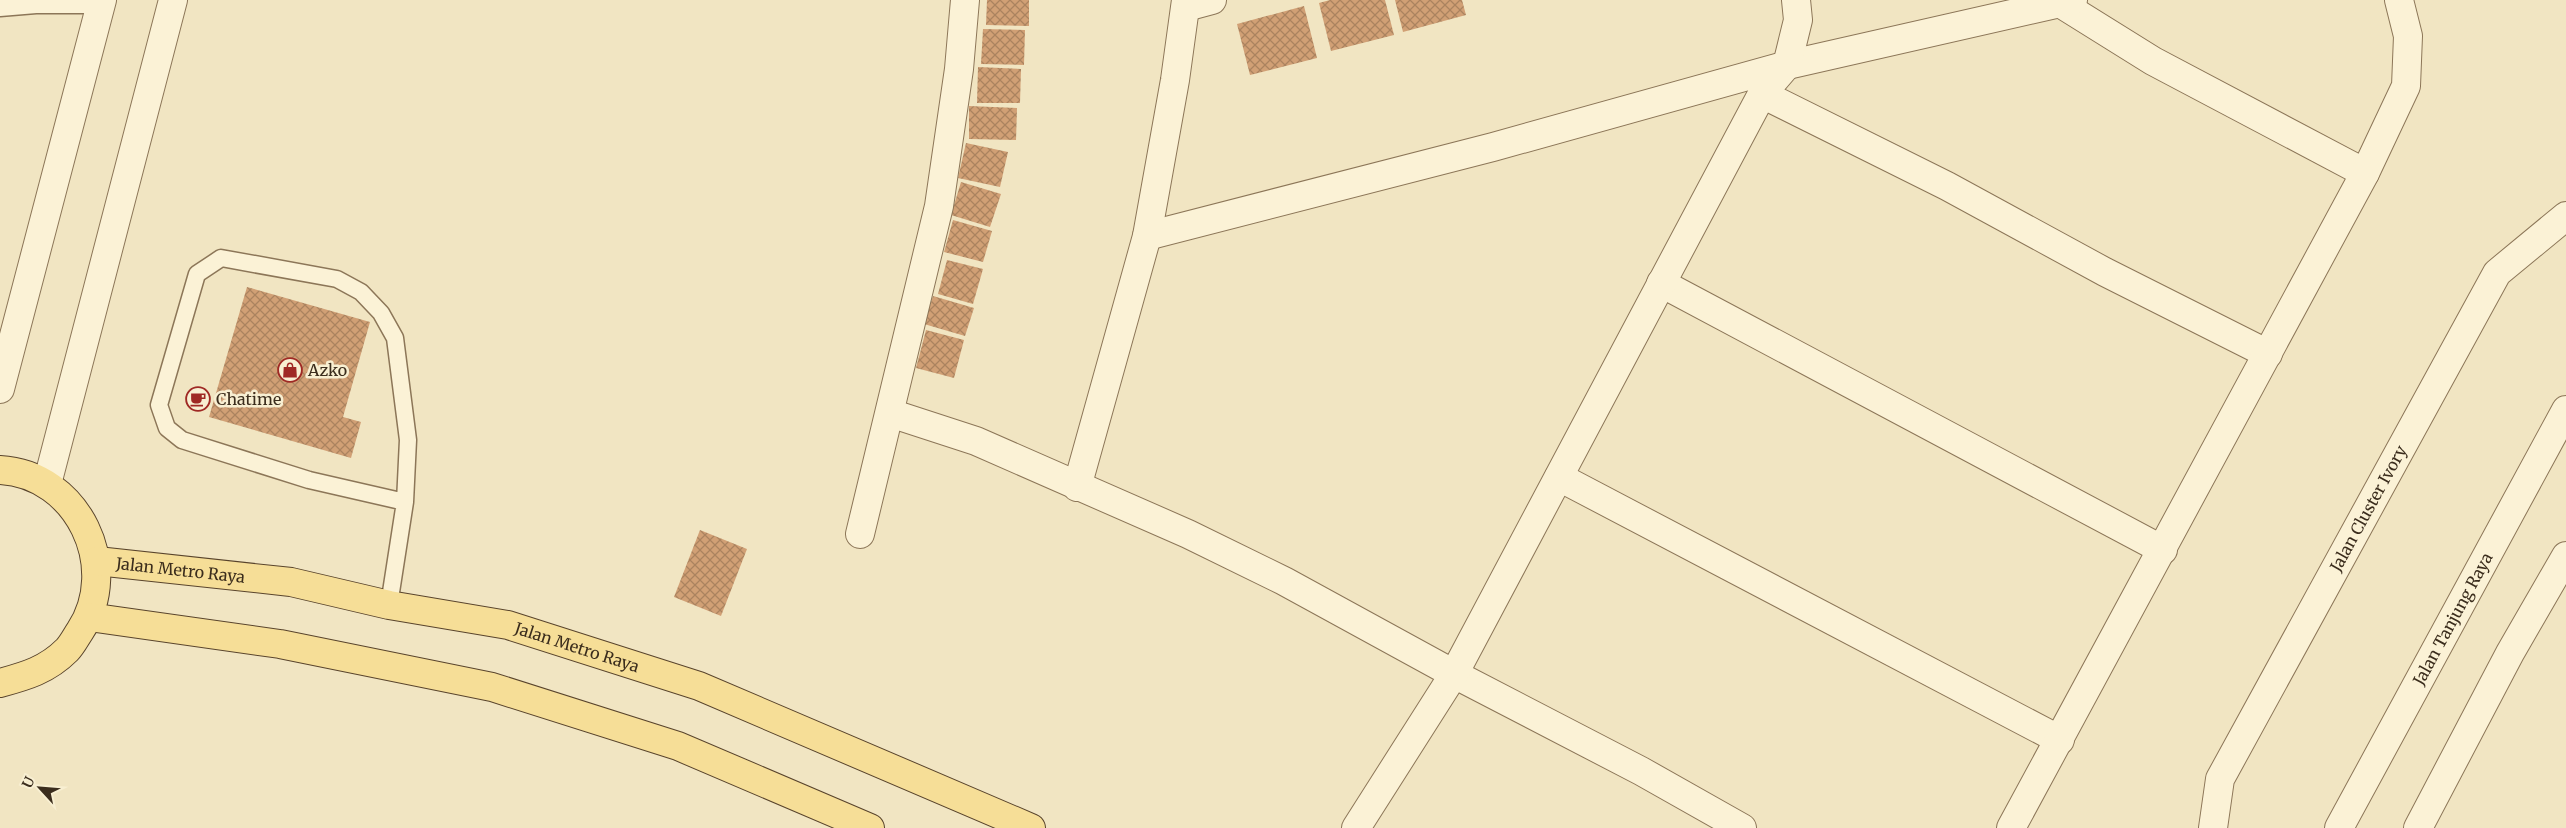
<svg xmlns="http://www.w3.org/2000/svg" width="2566" height="828" viewBox="0 0 2566 828" font-family="Merriweather,serif">
<defs>
<pattern id="building-cross-hatch" width="8" height="8" patternUnits="userSpaceOnUse" patternTransform="scale(1.25)"><rect width="8" height="8" fill="#d1a075"/><path d="M0 0l8 8M0 8l8-8" fill="none" stroke="#ab835f"/></pattern>
</defs>
<rect width="100%" height="100%" fill="#f1e5c2"/>
<g fill="url(#building-cross-hatch)">
<polygon points="987,0 1029,0 1029,26 986,25"/>
<polygon points="1330,0 1385,0 1394,35 1331,51 1319,3"/>
<polygon points="1395,0 1462,0 1466,15 1403,32"/>
<polygon points="1304,6 1317,58 1250,75 1237,24"/>
<polygon points="983,29 1025,30 1024,65 981,64"/>
<polygon points="978,67 1021,69 1020,103 977,103"/>
<polygon points="969,106 1017,108 1016,140 969,139"/>
<polygon points="966,143 1008,152 1000,187 958,178"/>
<polygon points="961,182 1001,194 990,227 951,215"/>
<polygon points="953,220 992,231 983,262 944,252"/>
<polygon points="947,260 983,269 973,304 938,294"/>
<polygon points="247,287 370,322 343,417 361,422 351,458 209,417"/>
<polygon points="933,296 974,308 965,336 924,324"/>
<polygon points="926,330 964,340 954,378 916,368"/>
<polygon points="700,530 747,549 721,616 674,597"/>
</g>
<g fill="none" stroke-linecap="round" stroke-linejoin="round">
<g stroke="#8c7658" stroke-width="19">
<g id="service">
<polyline points="0,8 36,5 101,5"/>
<polyline points="389,605 405,502 309,480 182,440 167,428 159,405 197,274 221,258 337,279 361,292 381,313 395,338 408,440 405,502"/>
</g>
</g>
<g stroke="#8c7658" stroke-width="30">
<g id="minor">
<polyline points="2060,3 2153,61 2365,173"/>
<polyline points="1186,7 1212,0"/>
<polyline points="1762,94 1947,186 2105,272 2268,354"/>
<polyline points="1147,236 1493,147 1787,65 2073,0"/>
<polyline points="1661,283 2163,550"/>
<polyline points="890,413 976,441 1188,534 1284,581 1454,674 1641,771 1742,828"/>
<polyline points="1559,477 2060,740"/>
<polyline points="1077,487 1147,236 1175,80 1186,0"/>
<polyline points="860,534 939,206 959,69 965,0"/>
<polyline points="1356,828 1454,674 1762,94 1787,65 1798,20 1796,0"/>
<polyline points="2011,828 2365,173 2406,86 2408,36 2399,0"/>
<path id="s1" d="M2213,828L2220,779L2497,273L2566,216"/>
<path id="s2" d="M2339,828L2566,410"/>
<polyline points="2418,828 2510,653 2566,556"/>
</g>
</g>
<g stroke="#8c7658" stroke-width="30">
<g id="tertiary">
<polyline points="0,389 102,0"/>
<polyline points="47,484 173,0"/>
</g>
</g>
<g stroke="#59442c" stroke-width="30">
<g id="primary">
<path d="M0,470C78,474 122,567 80,631C76,637 72,645 67,650C47,670 26,676 0,683"/>
<path id="s3" d="M97,561L291,582L389,605L508,625L699,686L1031,828"/>
<polyline points="89,617 280,644 492,687 678,746 870,828"/>
</g>
</g>
<use href="#service" stroke="#fbf2d6" stroke-width="16"/>
<use href="#minor" stroke="#fbf2d6" stroke-width="28"/>
<use href="#tertiary" stroke="#fbf2d6" stroke-width="28"/>
<use href="#primary" stroke="#f6de97" stroke-width="28"/>
</g>
<defs>
<g id="shop-ring" transform="scale(1.25)"><circle r="9.5" fill="#f8efd2" stroke="#9f2924" stroke-width="1.5"/><path d="M-5-2.5h2.3a2.7 3.5 0 0 1 5.4 0H5L5.5 6h-11ZM-1.5-2.5h3a1.5 2.3 0 0 0-3 0Z" fill="#9f2924"/></g>
<g id="cafe-ring" transform="scale(1.25)"><circle r="9.5" fill="#f8efd2" stroke="#9f2924" stroke-width="1.5"/><path d="M-5.5-4.5H6V0H3Q3 3.5 0 3.5H-2.5Q-5.5 3.5-5.5 0ZM3-3.2v2h1.7v-2ZM-6 4.5H4V6H-6Z" fill="#9f2924"/></g>
</defs>
<g fill-rule="evenodd">
<use href="#shop-ring" x="290" y="370"/>
<use href="#cafe-ring" x="198" y="399"/>
</g>
<g text-anchor="middle" stroke-width="5" stroke-linejoin="round" paint-order="stroke">
<g font-size="16" fill="#3b2d1d" stroke="#f8efd2" text-anchor="start">
<text x="308" y="376">Azko</text>
<text x="216" y="405">Chatime</text>
</g>
<g font-size="16" fill="#3b2d1d" stroke="#f8efd2">
<text dy="6" stroke="none"><textPath href="#s1" startOffset="358">Jalan Cluster Ivory</textPath></text>
<text dy="6" stroke="none"><textPath href="#s3" startOffset="84">Jalan Metro Raya</textPath></text>
<text dy="6" stroke="none"><textPath href="#s2" startOffset="238">Jalan Tanjung Raya</textPath></text>
<text dy="6" stroke="none"><textPath href="#s3" startOffset="489">Jalan Metro Raya</textPath></text>
</g>
</g>
<g transform="translate(40 788) rotate(296)" stroke="#f8efd2" stroke-width="4" paint-order="stroke">
<path d="M0-4L9 19L0 12L-9 19Z" fill="#3b2d1d"/>
<text y="-8" font-size="14" font-weight="bold" text-anchor="middle" fill="#3b2d1d">U</text>
</g>
</svg>
